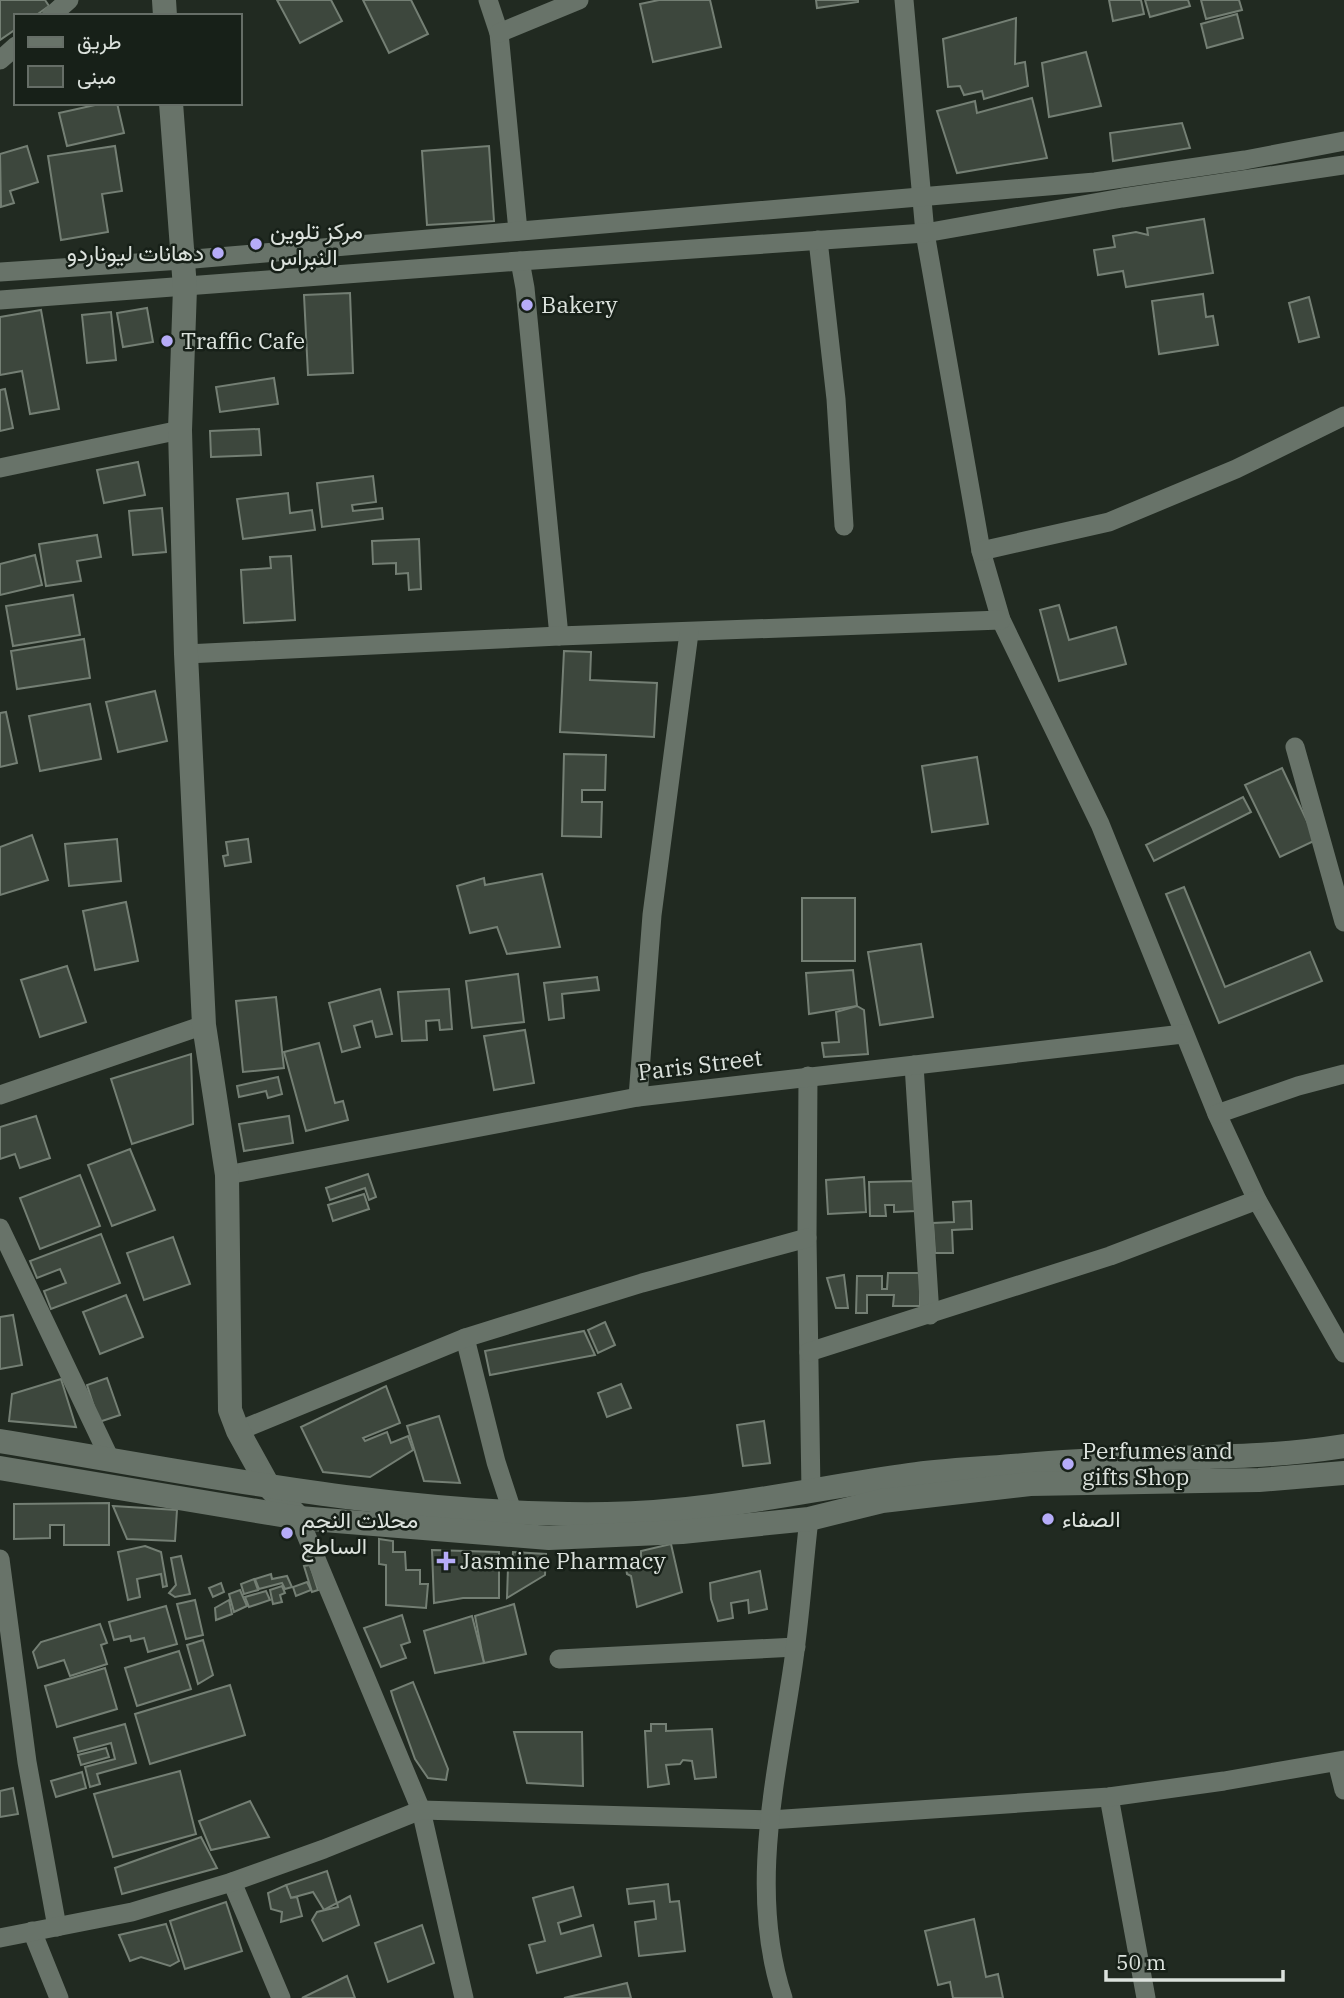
<svg xmlns="http://www.w3.org/2000/svg" width="1344" height="1998" viewBox="0 0 1344 1998" font-family="'IBM Plex Serif',Vazirmatn,serif">
<rect width="100%" height="100%" fill="#212a21"/>
<g fill="#3d473d" stroke="#747f74" stroke-width="2">
<polygon points="0,0 45,0 49,6 35,16 16,16 16,29 0,40"/>
<polygon points="277,0 331,0 342,21 300,43"/>
<polygon points="363,0 411,0 428,34 389,53"/>
<polygon points="659,0 710,0 721,47 653,62 640,4"/>
<polygon points="816,0 858,0 858,2 817,8"/>
<polygon points="1109,0 1141,0 1144,14 1113,21"/>
<polygon points="1145,0 1188,0 1190,6 1150,17"/>
<polygon points="1201,0 1239,0 1242,10 1206,19"/>
<polygon points="1237,14 1243,38 1207,48 1201,24"/>
<polygon points="1016,18 1015,64 1025,62 1028,86 984,99 982,91 964,95 960,86 948,87 943,39"/>
<polygon points="1086,52 1101,106 1049,117 1042,63"/>
<polygon points="1032,98 1047,158 957,173 937,111 975,101 977,113"/>
<polygon points="104,103 117,103 124,133 67,146 59,113"/>
<polygon points="1182,123 1190,148 1113,161 1110,133"/>
<polygon points="27,146 38,182 10,191 14,203 1,207 0,154"/>
<polygon points="115,146 122,191 102,194 108,232 61,240 48,156"/>
<polygon points="489,146 494,221 427,225 422,151"/>
<polygon points="1204,219 1213,273 1126,287 1123,271 1098,275 1094,250 1115,247 1113,236 1136,232 1148,235 1147,228"/>
<polygon points="350,293 353,373 308,375 304,295"/>
<polygon points="1203,294 1206,317 1213,316 1218,345 1159,354 1152,301"/>
<polygon points="1309,297 1319,337 1299,342 1289,303"/>
<polygon points="147,308 153,342 123,347 117,313"/>
<polygon points="41,310 59,409 30,414 22,371 0,375 0,317"/>
<polygon points="111,312 116,360 87,363 82,315"/>
<polygon points="274,378 278,404 220,412 216,387"/>
<polygon points="5,389 13,428 0,431 0,390"/>
<polygon points="259,429 261,455 211,457 210,431"/>
<polygon points="138,462 145,495 104,503 97,470"/>
<polygon points="373,476 376,502 352,505 353,511 382,508 383,519 322,527 317,483"/>
<polygon points="288,493 290,513 312,510 315,530 243,539 237,499"/>
<polygon points="162,508 166,552 133,555 129,511"/>
<polygon points="97,535 101,557 77,561 81,581 46,586 39,544"/>
<polygon points="419,539 421,589 409,590 408,573 396,574 396,563 373,564 372,541"/>
<polygon points="35,555 42,585 0,595 0,564"/>
<polygon points="291,556 295,620 244,623 241,570 271,568 270,557"/>
<polygon points="73,595 80,635 13,646 6,606"/>
<polygon points="1059,605 1069,640 1116,627 1126,664 1059,681 1040,610"/>
<polygon points="84,639 90,678 17,689 11,651"/>
<polygon points="564,651 591,652 590,680 657,683 654,737 560,732"/>
<polygon points="155,691 167,741 118,752 106,702"/>
<polygon points="90,704 101,759 40,771 29,716"/>
<polygon points="6,712 17,763 0,767 0,713"/>
<polygon points="564,754 606,755 605,790 582,790 582,802 602,802 601,837 562,836"/>
<polygon points="977,757 988,824 932,832 922,766"/>
<polygon points="1282,768 1316,840 1280,857 1245,785"/>
<polygon points="1243,797 1251,812 1154,861 1146,845"/>
<polygon points="32,835 48,880 0,895 0,847"/>
<polygon points="117,839 121,881 69,886 65,844"/>
<polygon points="248,839 251,862 225,866 223,856 228,855 226,842"/>
<polygon points="542,874 560,947 507,954 497,927 470,933 457,886 484,878 485,885"/>
<polygon points="1184,887 1225,987 1310,952 1322,981 1219,1023 1166,894"/>
<rect x="802" y="898" width="53" height="63"/>
<polygon points="126,902 138,961 95,970 83,911"/>
<polygon points="921,944 933,1017 880,1025 868,952"/>
<polygon points="67,966 86,1022 40,1037 21,980"/>
<polygon points="853,970 857,1006 809,1014 806,973"/>
<polygon points="518,974 524,1022 472,1028 466,981"/>
<polygon points="597,977 599,990 562,994 564,1018 549,1020 544,983"/>
<polygon points="380,989 392,1034 376,1037 372,1021 354,1026 360,1047 342,1052 329,1003"/>
<polygon points="449,989 452,1029 440,1030 439,1020 426,1021 427,1040 402,1041 398,992"/>
<polygon points="276,997 284,1068 243,1072 236,1001"/>
<polygon points="857,1006 864,1010 868,1054 824,1057 822,1043 839,1042 836,1012"/>
<polygon points="525,1030 534,1083 494,1090 484,1036"/>
<polygon points="319,1043 335,1103 343,1101 348,1120 306,1131 284,1052"/>
<polygon points="191,1054 193,1124 132,1144 111,1079"/>
<polygon points="278,1077 282,1094 268,1098 266,1091 239,1097 237,1086"/>
<polygon points="36,1116 50,1158 20,1168 15,1154 0,1159 0,1127"/>
<polygon points="289,1116 293,1143 244,1151 239,1124"/>
<polygon points="130,1149 155,1210 112,1226 88,1165"/>
<polygon points="368,1174 376,1197 369,1200 365,1188 330,1200 326,1188"/>
<polygon points="80,1175 100,1226 40,1249 20,1198"/>
<polygon points="864,1177 866,1212 828,1214 826,1180"/>
<polygon points="915,1181 916,1211 894,1212 894,1205 885,1205 886,1216 870,1216 869,1182"/>
<polygon points="364,1194 369,1209 333,1221 328,1205"/>
<polygon points="971,1201 972,1229 952,1230 953,1253 935,1253 933,1223 954,1222 953,1202"/>
<polygon points="101,1234 120,1283 51,1309 44,1291 66,1283 60,1269 37,1278 30,1261"/>
<polygon points="173,1237 190,1284 144,1300 127,1253"/>
<polygon points="888,1273 920,1273 920,1306 893,1306 894,1295 867,1295 867,1313 856,1313 857,1276 882,1276 882,1289 887,1289"/>
<polygon points="844,1275 848,1308 836,1308 827,1278"/>
<polygon points="126,1295 143,1337 100,1354 83,1312"/>
<polygon points="13,1315 22,1365 0,1369 0,1317"/>
<polygon points="605,1322 615,1345 598,1353 588,1330"/>
<polygon points="584,1331 595,1355 490,1375 485,1351"/>
<polygon points="107,1378 120,1415 99,1422 87,1385"/>
<polygon points="61,1379 76,1427 9,1421 12,1394"/>
<polygon points="621,1384 631,1408 607,1417 598,1393"/>
<polygon points="386,1386 400,1423 363,1438 365,1441 387,1432 391,1443 408,1436 413,1450 370,1477 323,1472 301,1427"/>
<polygon points="439,1416 460,1483 424,1481 407,1426"/>
<polygon points="764,1421 770,1463 743,1466 737,1425"/>
<polygon points="109,1503 109,1545 64,1545 64,1525 50,1525 50,1538 14,1539 14,1504"/>
<polygon points="113,1506 177,1510 175,1541 127,1539"/>
<polygon points="379,1539 393,1541 393,1552 405,1552 406,1570 420,1570 420,1584 428,1584 426,1608 386,1605 386,1565 379,1564"/>
<polygon points="671,1544 682,1592 637,1607 631,1576 627,1574 625,1562 641,1558 641,1551"/>
<polygon points="145,1546 161,1552 167,1586 163,1587 161,1574 137,1579 140,1597 128,1600 118,1552"/>
<polygon points="432,1550 499,1552 499,1598 463,1598 434,1603"/>
<polygon points="513,1552 546,1554 545,1575 507,1598 508,1567 512,1566"/>
<polygon points="181,1556 190,1594 175,1597 169,1593 176,1585 171,1558"/>
<polygon points="310,1565 318,1590 312,1592 304,1566"/>
<polygon points="760,1571 767,1609 749,1613 748,1600 731,1603 733,1618 718,1621 711,1599 710,1583"/>
<polygon points="271,1574 272,1579 287,1576 292,1587 285,1589 282,1583 259,1589 255,1579"/>
<polygon points="254,1579 258,1590 244,1594 241,1584"/>
<polygon points="307,1582 311,1590 296,1596 293,1587"/>
<polygon points="221,1583 224,1592 213,1597 209,1588"/>
<polygon points="282,1586 285,1593 280,1595 282,1602 273,1604 270,1590"/>
<polygon points="240,1590 247,1606 234,1612 229,1594"/>
<polygon points="266,1591 270,1600 249,1607 245,1597"/>
<polygon points="195,1600 203,1635 186,1639 177,1604"/>
<polygon points="229,1600 232,1614 216,1620 215,1608"/>
<polygon points="514,1604 526,1654 484,1663 475,1616"/>
<polygon points="166,1606 177,1644 148,1652 144,1638 131,1641 130,1636 114,1640 109,1622"/>
<polygon points="402,1615 410,1642 401,1645 406,1658 381,1667 364,1628"/>
<polygon points="472,1616 484,1663 435,1673 424,1631"/>
<polygon points="100,1624 107,1643 101,1645 107,1664 70,1676 64,1660 38,1668 33,1652 41,1642"/>
<polygon points="203,1640 213,1675 198,1684 187,1645"/>
<polygon points="179,1651 191,1689 137,1706 125,1668"/>
<polygon points="105,1668 117,1709 57,1727 45,1686"/>
<polygon points="413,1682 448,1769 446,1780 428,1778 415,1759 394,1701 391,1691"/>
<polygon points="230,1685 245,1735 150,1764 135,1714"/>
<polygon points="125,1724 136,1763 97,1774 100,1784 90,1787 85,1767 115,1759 111,1743 78,1752 74,1738"/>
<polygon points="651,1724 666,1724 666,1731 712,1729 716,1777 695,1779 692,1761 683,1760 680,1764 666,1765 669,1784 648,1787 645,1731 651,1731"/>
<polygon points="514,1732 582,1732 583,1786 527,1783"/>
<polygon points="106,1748 109,1757 81,1765 78,1755"/>
<polygon points="180,1771 196,1834 113,1857 94,1794"/>
<polygon points="82,1772 86,1788 56,1797 51,1781"/>
<polygon points="13,1788 18,1814 0,1817 0,1791"/>
<polygon points="250,1801 269,1837 211,1850 199,1821"/>
<polygon points="201,1837 217,1868 122,1894 115,1868"/>
<polygon points="327,1871 337,1903 324,1910 313,1892 291,1898 286,1885"/>
<polygon points="668,1884 670,1902 679,1901 685,1951 639,1956 635,1922 656,1919 654,1901 629,1904 627,1889"/>
<polygon points="286,1885 291,1898 297,1897 302,1916 281,1922 282,1912 271,1909 268,1893"/>
<polygon points="573,1887 581,1916 558,1923 561,1934 593,1925 601,1956 537,1973 529,1945 545,1941 533,1898"/>
<polygon points="350,1896 359,1925 323,1941 312,1920 317,1912 338,1907 337,1903"/>
<polygon points="226,1902 242,1951 185,1969 170,1921"/>
<polygon points="974,1919 986,1977 998,1974 1003,1998 953,1998 950,1982 938,1985 925,1931"/>
<polygon points="166,1924 179,1961 170,1966 141,1957 130,1961 119,1935"/>
<polygon points="422,1925 434,1963 388,1982 375,1943"/>
<polygon points="347,1976 355,1998 302,1998"/>
<polygon points="627,1983 631,1998 564,1998"/>
</g>
<g fill="none" stroke-linecap="round" stroke-linejoin="round">
<g stroke="#687369" stroke-width="19">
<polyline points="488,0 499,33 518,231"/>
<polyline points="904,0 925,233 981,551 1001,620 1100,824 1217,1114 1257,1200 1344,1353"/>
<polyline points="51,16 69,0"/>
<polyline points="499,33 579,0"/>
<polyline points="0,60 16,46"/>
<polyline points="818,240 836,399 844,526"/>
<polyline points="520,261 525,288 559,636"/>
<polyline points="0,272 182,260 1095,182 1245,160 1344,141"/>
<polyline points="0,300 520,261 925,233 1122,198 1344,165"/>
<polyline points="0,468 180,430"/>
<polyline points="981,551 1109,522 1236,469 1344,416"/>
<polyline points="186,654 559,636 1001,620"/>
<polyline points="1295,747 1344,922"/>
<polyline points="914,1065 930,1315"/>
<polyline points="808,1076 807,1238 811,1491"/>
<polyline points="0,1095 204,1025"/>
<polyline points="638,1097 652,915 689,633"/>
<polyline points="1217,1114 1298,1086 1344,1074"/>
<polyline points="227,1175 638,1097 1183,1034"/>
<polyline points="0,1228 110,1459"/>
<polyline points="465,1338 496,1462 513,1514"/>
<polyline points="809,1352 1110,1256 1257,1200"/>
<polyline points="238,1431 465,1338 642,1283 807,1238"/>
<polyline points="299,1518 421,1810 464,1998"/>
<polyline points="0,1559 27,1762 57,1927"/>
<polyline points="559,1659 796,1647"/>
<polyline points="1337,1762 1344,1790"/>
<polyline points="1109,1797 1146,1998"/>
<polyline points="232,1882 281,1998"/>
<polyline points="32,1931 59,1998"/>
<polyline points="0,1938 132,1912 232,1882 324,1849 421,1810 770,1820 1109,1797 1224,1781 1344,1760"/>
<path d="M783,1998C748,1892 776,1779 792,1672C800,1621 803,1570 809,1519"/>
</g>
<g stroke="#687369" stroke-width="24">
<polyline points="164,0 165,16"/>
<polyline points="171,103 185,288 180,430 186,654 204,1025 227,1175 230,1410 238,1431 269,1487 299,1518"/>
<path d="M0,1441C201,1474 402,1517 607,1514C709,1513 809,1489 910,1475C943,1470 978,1469 1012,1466C1048,1463 1084,1460 1120,1459C1197,1457 1267,1458 1344,1446"/>
<polyline points="0,1468 299,1518 549,1538 682,1532 809,1519 882,1501 1030,1484 1259,1480 1344,1473"/>
</g>
</g>
<g fill="#b6acf8" stroke="#172018" stroke-width="2.5">
<circle cx="256" cy="244" r="7"/>
<circle cx="218" cy="253" r="7"/>
<circle cx="527" cy="305" r="7"/>
<circle cx="167" cy="341" r="7"/>
<circle cx="1068" cy="1464" r="7"/>
<circle cx="1048" cy="1519" r="7"/>
<circle cx="287" cy="1533" r="7"/>
<path d="M442.5 1550.5h7v7h7v7h-7v7h-7v-7h-7v-7h7z"/>
</g>
<g text-anchor="middle" stroke-width="5" stroke-linejoin="round" paint-order="stroke">
<g font-size="23" fill="#dce2dd" stroke="#172018" text-anchor="start">
<text x="270" y="239">مركز تلوين<tspan x="270" dy="26">النبراس</tspan></text>
<text x="204" y="261" text-anchor="end">دهانات ليوناردو</text>
<text x="541" y="313">Bakery</text>
<text x="181" y="349">Traffic Cafe</text>
<text x="1082" y="1459">Perfumes and<tspan x="1082" dy="26">gifts Shop</tspan></text>
<text x="1062" y="1527">الصفاء</text>
<text x="301" y="1528">محلات النجم<tspan x="301" dy="26">الساطع</tspan></text>
<text x="460" y="1569">Jasmine Pharmacy</text>
</g>
<g font-size="23" fill="#dce2dd" stroke="#172018">
<text transform="translate(700 1065) rotate(-7)" y="8">Paris Street</text>
</g>
</g>
<rect x="14" y="14" width="228" height="91" fill="#172018" stroke="#666e67" stroke-width="2"/>
<rect x="28" y="37" width="35" height="10" fill="#687369" stroke="#666e67" stroke-width="2"/>
<text x="77" y="49" font-size="21" fill="#dce2dd">طريق</text>
<rect x="28" y="66" width="35" height="21" fill="#3d473d" stroke="#666e67" stroke-width="2"/>
<text x="77" y="84" font-size="21" fill="#dce2dd">مبنى</text>
<path d="M1106 1970v10h177v-10" fill="none" stroke="#dce2dd" stroke-width="3.5"/>
<text x="1116" y="1970" font-size="21" fill="#dce2dd" stroke="#172018" stroke-width="5" paint-order="stroke">50 m</text>
</svg>
